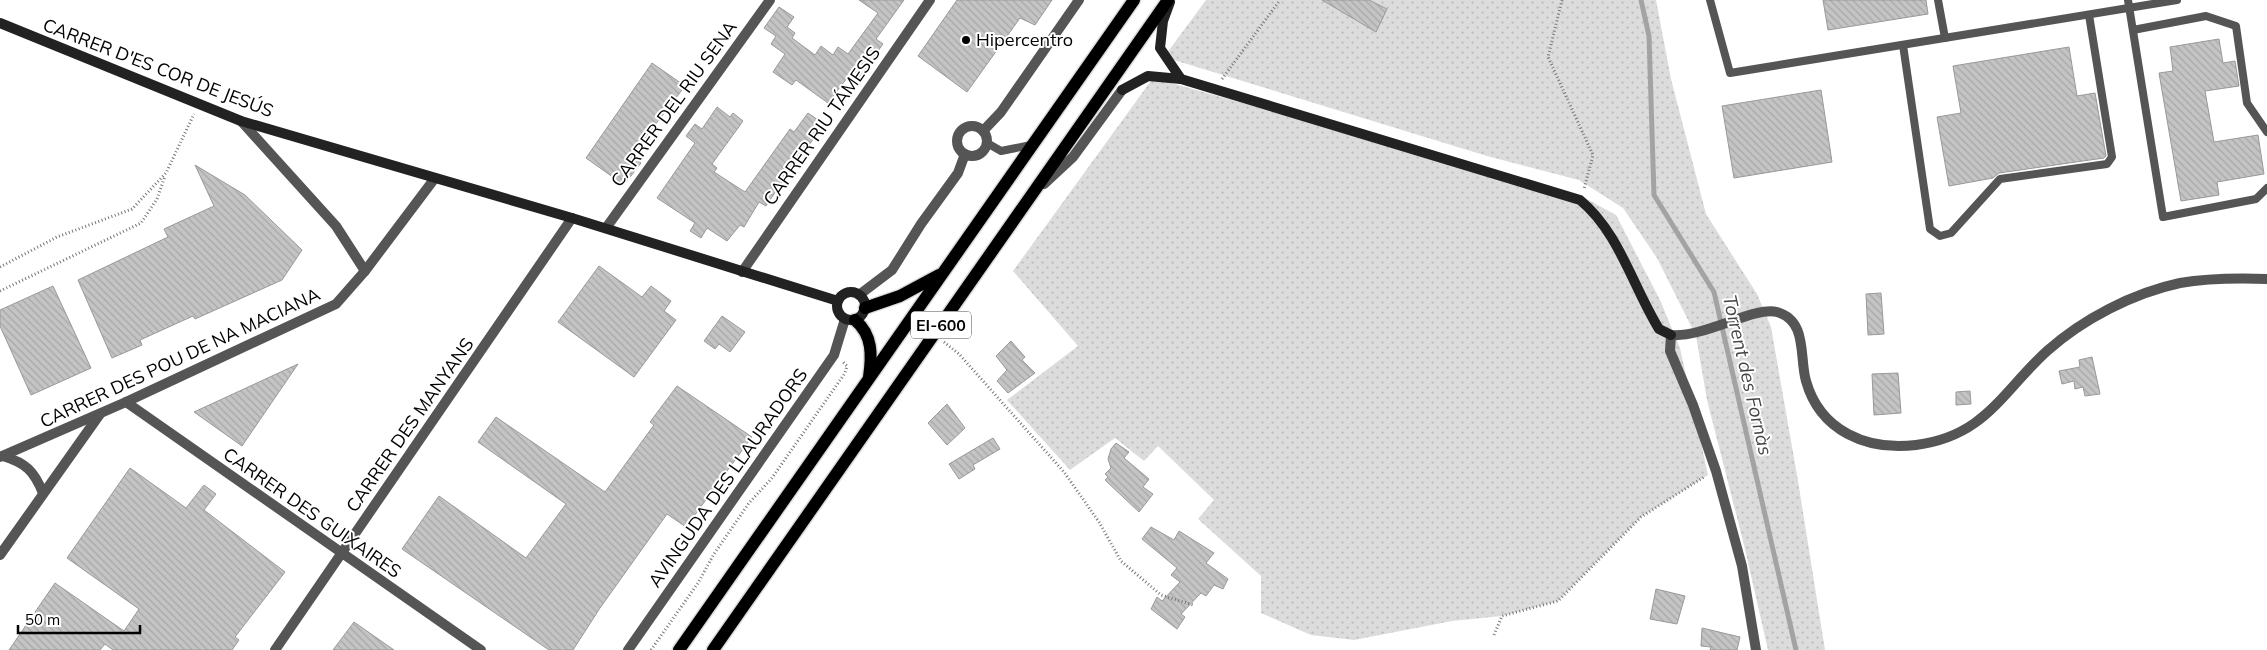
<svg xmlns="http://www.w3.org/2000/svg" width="2267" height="650" viewBox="0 0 2267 650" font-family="Mulish,sans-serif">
<defs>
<pattern id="grass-dots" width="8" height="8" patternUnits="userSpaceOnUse" patternTransform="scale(1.25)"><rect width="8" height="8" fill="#dcdcdc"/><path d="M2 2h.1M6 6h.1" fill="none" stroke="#bbb" stroke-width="1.8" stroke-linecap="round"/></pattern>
<pattern id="building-back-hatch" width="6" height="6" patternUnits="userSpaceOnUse" patternTransform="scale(1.25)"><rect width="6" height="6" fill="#c4c4c4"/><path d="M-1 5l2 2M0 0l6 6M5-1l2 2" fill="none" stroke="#a7a7a7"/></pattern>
</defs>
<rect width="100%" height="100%" fill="#fff"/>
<g fill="url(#grass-dots)">
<polygon points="1206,0 1656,0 1671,79 1706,214 1757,294 1771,327 1798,481 1825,650 1768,650 1744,545 1707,400 1696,336 1657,258 1623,208 1579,180 1487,156 1164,57"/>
<polygon points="1153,78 1583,197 1616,215 1660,300 1680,348 1708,475 1641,517 1558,601 1502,616 1452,621 1354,640 1311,635 1261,613 1261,576 1198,519 1214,500 1158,446 1144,461 1115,438 1070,470 1007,400 1078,346 1013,271"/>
</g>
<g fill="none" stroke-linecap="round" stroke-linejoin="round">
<polyline stroke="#a3a3a3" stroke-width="5" points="1641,0 1649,36 1654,195 1714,292 1796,650"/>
</g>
<g fill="url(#building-back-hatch)" stroke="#999">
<polygon points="859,0 904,0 876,39 883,44 854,84 847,78 828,103 796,80 792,85 773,72 785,54 771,44 776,36 764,28 779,7 794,17 787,27 795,33 792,38 815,55 821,46 833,55 838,47 848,54 878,13"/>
<polygon points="957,0 1052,0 1035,25 1020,18 967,92 918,56"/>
<polygon points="1322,0 1369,0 1387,9 1376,32"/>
<polygon points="1823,0 1926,0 1928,14 1828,30"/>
<polygon points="2219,39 2223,63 2235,61 2239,86 2205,91 2214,142 2258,135 2264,174 2217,182 2219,195 2181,201 2159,73 2173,71 2170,47"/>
<polygon points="2069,47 2077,96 2095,93 2106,156 2104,158 1999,173 1993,178 1949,186 1937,117 1961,113 1953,66"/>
<polygon points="652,63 685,86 631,156 641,163 624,185 586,158"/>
<polygon points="1821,90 1832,162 1734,178 1722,106"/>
<polygon points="717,107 730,117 733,113 743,121 712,164 717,168 714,172 745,192 790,129 794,132 808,113 824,124 809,145 807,144 766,206 759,202 744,227 740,225 727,241 707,228 701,238 690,231 695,223 657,198 695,143 686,136 695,124 702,129"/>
<polygon points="195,165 245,195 302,250 282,280 195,319 193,316 140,340 142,345 112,358 78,280 168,237 164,229 214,206"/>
<polygon points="599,266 642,297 651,286 671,301 664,311 676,320 634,377 558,322"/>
<polygon points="53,286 91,368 31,395 0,326 0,310"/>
<polygon points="1881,293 1884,334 1868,335 1866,294"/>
<polygon points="722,316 745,332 730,352 719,344 715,349 704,341"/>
<polygon points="1011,341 1025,357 1022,360 1035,373 1008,393 997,381 1007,370 996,356"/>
<polygon points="2092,357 2100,394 2085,396 2083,387 2075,389 2074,381 2062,384 2059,371 2080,367 2079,360"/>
<polygon points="298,364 242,446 194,412"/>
<polygon points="1898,373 1901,413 1874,415 1872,374"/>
<polygon points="677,386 752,437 686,527 667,514 600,608 573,650 549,650 402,549 439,496 526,558 566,504 478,442 496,417 605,492 654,425 650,422"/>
<polygon points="1970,391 1971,404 1956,405 1956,392"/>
<polygon points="947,404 965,428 947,445 928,423"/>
<polygon points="993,438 1000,449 973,465 975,469 959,479 949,464"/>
<polygon points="1116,443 1129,452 1124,458 1149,479 1143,487 1153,494 1139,512 1105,480 1108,477 1105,474 1111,468 1108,459 1111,449"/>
<polygon points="130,468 186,508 204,485 216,494 204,510 285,572 235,637 239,640 232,650 113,650 105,644 100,650 9,650 55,583 124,631 139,609 67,558"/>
<polygon points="1151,527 1174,540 1179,531 1214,553 1206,563 1228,579 1223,589 1214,585 1206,596 1201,593 1181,614 1185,617 1177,629 1151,609 1157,597 1162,601 1180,582 1171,575 1177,568 1142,539"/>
<polygon points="1656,589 1685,596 1677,624 1650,619"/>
<polygon points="354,622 394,650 333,650"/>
<polygon points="1702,628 1740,637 1737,650 1710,650 1711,647 1701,646"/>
</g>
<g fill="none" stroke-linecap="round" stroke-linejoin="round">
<g stroke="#dbdbdb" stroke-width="15">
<g id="primary">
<polyline points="865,308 900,296 939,275"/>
<path d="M855,320C873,335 872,356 869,377"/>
<polyline points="679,650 1134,0"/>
<polyline points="713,650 1168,0"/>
</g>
</g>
<g stroke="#777" stroke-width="3" stroke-dasharray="1 2.5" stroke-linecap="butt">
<polyline points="1562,0 1548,57 1593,155 1584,189"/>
<polyline points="1222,79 1280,0"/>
<polyline points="0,267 57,237 132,209 166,173 194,114"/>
<polyline points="0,291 141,223 157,199 165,176"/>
<polyline points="944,342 959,354 1064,472 1099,522 1121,561 1161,595 1193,605"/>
<polyline points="1494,635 1502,616 1558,601 1641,517 1704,477"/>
<polyline points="651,650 698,583 714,554 749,503 772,478 845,373 847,366 843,362"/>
</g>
<g stroke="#555" stroke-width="8">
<polyline points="1710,0 1730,73 2177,0"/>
<polyline points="1938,0 1945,38"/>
<polyline points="2128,0 2163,217 2256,199 2267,188"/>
<polyline points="2133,30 2206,16 2236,26 2247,103 2267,132"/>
<polyline points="1903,45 1930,229 1940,236 1951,233 2000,179 2107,164 2112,157 2089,15"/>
<polyline points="987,143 1001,151 1031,145"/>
</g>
<g stroke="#555" stroke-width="10">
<polyline points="241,121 336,226 365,271"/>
<circle cx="972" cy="141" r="15"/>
<polyline points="983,131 1001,112 1079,0"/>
<polyline points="1044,184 1073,157 1122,90"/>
<polyline points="606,228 770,0"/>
<polyline points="742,272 930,0"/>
<polyline points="859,295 892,270 921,224 958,173 965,154"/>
<polyline points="126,402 481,650"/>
<path d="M3,456C26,463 34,471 43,493"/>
<polyline points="0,457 126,402 336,304 365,271 435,178"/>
<polyline points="0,555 100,414"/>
<polyline points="275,650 572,218"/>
<polyline points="628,650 834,355 845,319"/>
<path d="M1756,650L1742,566L1716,471L1693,405L1670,351L1671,335C1704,338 1754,306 1777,312C1808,321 1799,357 1806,381C1820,431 1867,451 1916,445C1985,436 2001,393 2047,351C2083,319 2133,293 2180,283C2209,278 2238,278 2267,279"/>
</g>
<g stroke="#222" stroke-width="10">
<polyline points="1170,2 1163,21 1160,48 1181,79"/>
<polyline points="0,23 241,121 572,218 838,301"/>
<path d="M1122,90L1148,76L1181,79L1580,200C1619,232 1633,287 1659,329L1671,335"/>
<circle cx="851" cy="306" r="14"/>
</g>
<use href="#primary" stroke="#000" stroke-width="12"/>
</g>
<circle fill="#000" stroke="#fff" stroke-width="2" cx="966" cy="40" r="5"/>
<g text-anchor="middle" stroke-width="4" stroke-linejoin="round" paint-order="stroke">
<rect fill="#fff" stroke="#4c4c4c" stroke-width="1" x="911" y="311.5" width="60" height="27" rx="4"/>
<g font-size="16" font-weight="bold" fill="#000">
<text x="941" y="331">EI-600</text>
</g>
<g font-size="18" fill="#000" stroke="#fff" text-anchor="start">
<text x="976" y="46">Hipercentro</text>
</g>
<g font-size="18" fill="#000" stroke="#fff">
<text transform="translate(158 68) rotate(21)" y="6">CARRER D'ES COR DE JESÚS</text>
<text transform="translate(674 104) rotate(-54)" y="6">CARRER DEL RIU SENA</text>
<text transform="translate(822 126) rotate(-55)" y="6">CARRER RIU TÁMESIS</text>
<text transform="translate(180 358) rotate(-25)" y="6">CARRER DES POU DE NA MACIANA</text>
<text transform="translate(410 425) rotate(-55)" y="6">CARRER DES MANYANS</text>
<text transform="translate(728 478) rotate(-55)" y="6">AVINGUDA DES LLAURADORS</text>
<text transform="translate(312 513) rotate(35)" y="6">CARRER DES GUIXAIRES</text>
</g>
<g font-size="19" font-style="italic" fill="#444" stroke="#fff">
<text transform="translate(1748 375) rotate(77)" y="7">Torrent des Fornàs</text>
</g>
</g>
<path d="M18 625v8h122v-8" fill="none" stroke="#000000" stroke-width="2.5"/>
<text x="25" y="625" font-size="15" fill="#000000" stroke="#ffffff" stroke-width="4" paint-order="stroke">50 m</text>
</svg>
